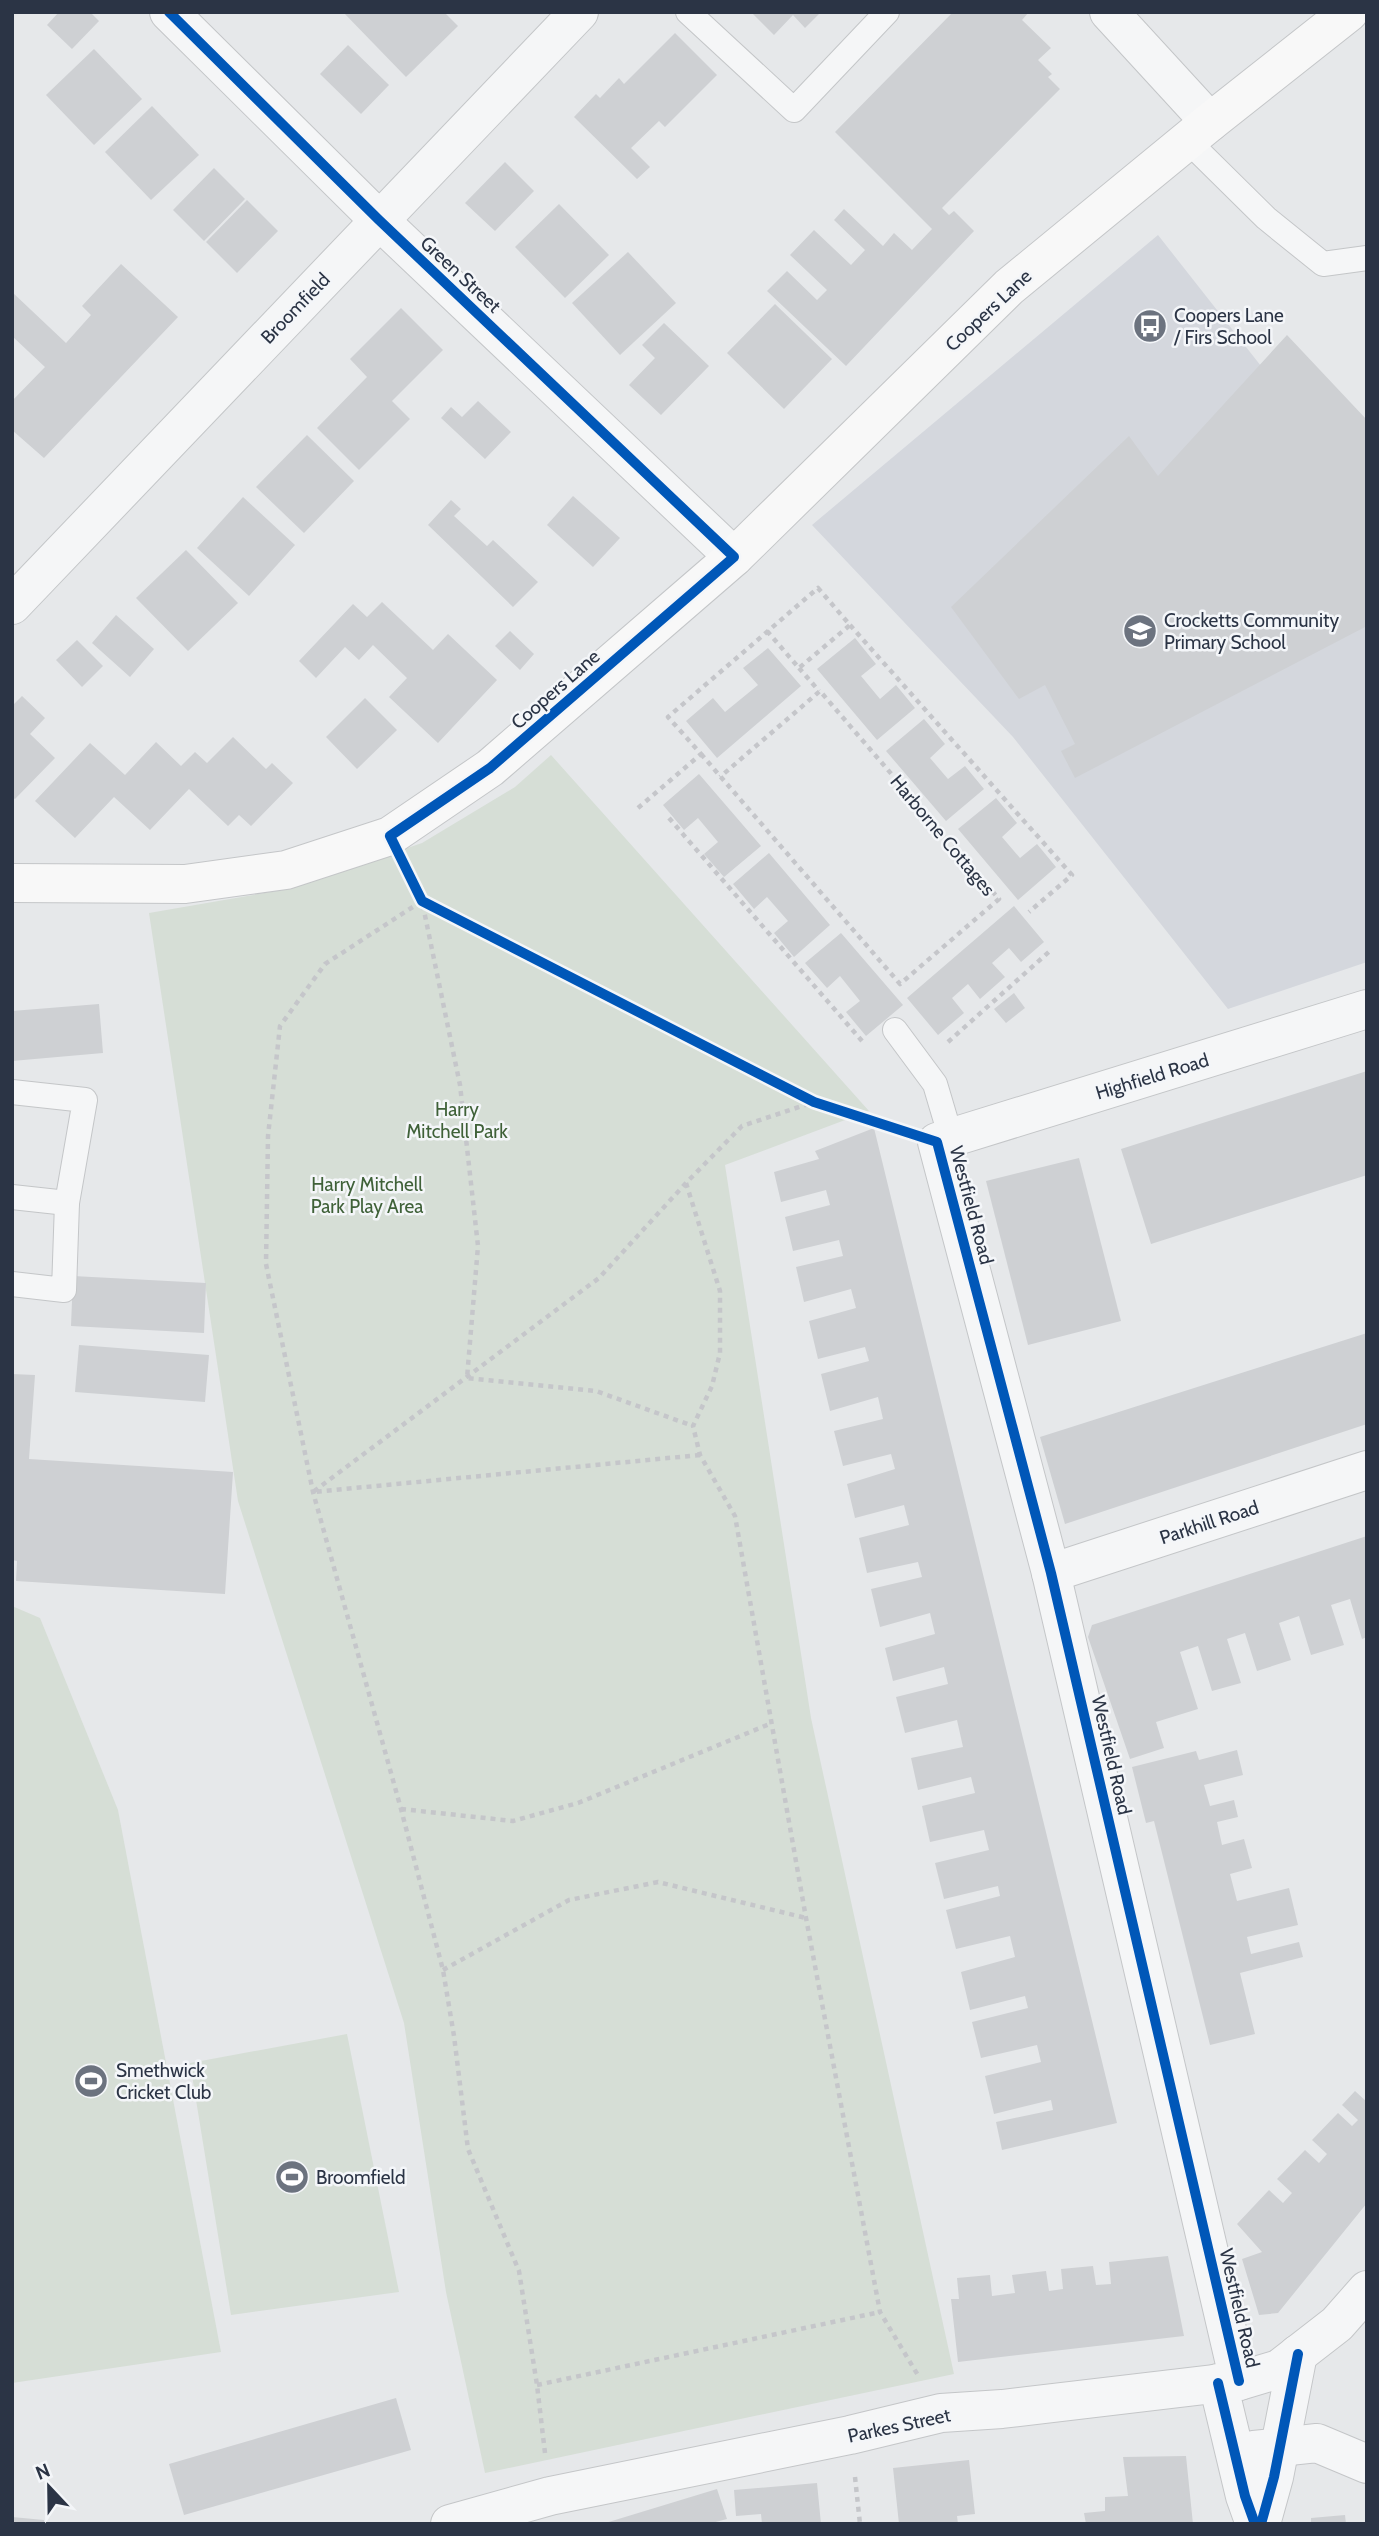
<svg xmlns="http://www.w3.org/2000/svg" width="1379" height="2536" viewBox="0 0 1379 2536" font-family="Cabin,sans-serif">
<rect width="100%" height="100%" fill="#e6e8ea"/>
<polygon fill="#d4d7dd" points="1158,235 1367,501 1367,962 1228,1009 1013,737 812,525"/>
<g fill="#d6ded6">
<polygon points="551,755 869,1111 725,1165 811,1718 954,2374 485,2473 446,2292 404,2023 238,1501 149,913 288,889 422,843 515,787"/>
<polygon points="12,1606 40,1618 118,1810 221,2352 12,2383"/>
<polygon points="347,2034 399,2292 231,2315 190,2063"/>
</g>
<g fill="#ced0d3">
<polygon points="59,12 90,12 99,21 72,49 47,25"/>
<polygon points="343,12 444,12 458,26 406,77"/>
<polygon points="751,12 821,12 805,28 793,15 774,35"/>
<polygon points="953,12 1029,12 1022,20 1051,48 1038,60 1052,74 1048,77 1060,89 942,208 949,215 954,211 974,231 846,366 767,291 787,271 817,300 827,290 790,255 814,230 851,265 865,250 834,220 844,209 883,246 894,233 912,250 932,229 835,132"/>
<polygon points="675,33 717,75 665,127 659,121 631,148 650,167 637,179 574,117 596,94 600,98 619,78 624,84"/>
<polygon points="348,45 389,85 361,114 320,74"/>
<polygon points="94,49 142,99 94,145 46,95"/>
<polygon points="152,106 199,155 151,200 105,152"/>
<polygon points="505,162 534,191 495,231 465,203"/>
<polygon points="214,168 245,199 204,241 173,210"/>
<polygon points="247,200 278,231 237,273 206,242"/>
<polygon points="559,204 609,255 565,298 515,247"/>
<polygon points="628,252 676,303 620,355 572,303"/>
<polygon points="121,264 178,317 44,458 12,430 12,401 45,367 12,336 12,292 66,343 91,315 82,306"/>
<polygon points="775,304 832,359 784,409 727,353"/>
<polygon points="401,308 443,350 392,401 410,419 359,470 317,428 367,377 350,359"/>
<polygon points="664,323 709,366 661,415 629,385 655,358 642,345"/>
<polygon points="1287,335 1367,420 1367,626 1075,778 1061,751 1075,744 1045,685 1019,699 951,607 1129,436 1158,476"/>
<polygon points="478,401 511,432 485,459 441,418 451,407 462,417"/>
<polygon points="307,435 354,481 304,533 256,487"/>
<polygon points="573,496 620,538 593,567 547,525"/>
<polygon points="243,497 295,545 249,596 197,548"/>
<polygon points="451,500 461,509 454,516 487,546 493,540 538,582 513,607 428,525"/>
<polygon points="186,550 238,603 188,651 136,598"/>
<polygon points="382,602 433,650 448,634 497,680 438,743 389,697 407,678 373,645 359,660 345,647 316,678 299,661 353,604 367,617"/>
<polygon points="116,615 154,649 130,677 92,643"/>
<polygon points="510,631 534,654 520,670 495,646"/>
<polygon points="855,638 876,664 861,676 880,699 896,685 915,708 877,740 817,669"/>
<polygon points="77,640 103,666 82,687 56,660"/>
<polygon points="768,648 801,686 717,758 686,721 713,698 725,712 758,685 743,668"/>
<polygon points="22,696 45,718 30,734 55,758 15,799 12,797 12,706"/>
<polygon points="365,698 397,730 357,769 326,737"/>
<polygon points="924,719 945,744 930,758 948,779 965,766 984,789 946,821 886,751"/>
<polygon points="233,737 266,769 272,763 293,783 251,826 239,815 228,826 189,789 150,830 114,797 75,838 35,801 90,743 125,775 156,742 181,766 195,752 207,763"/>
<polygon points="699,774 761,846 724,877 704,854 718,842 698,818 684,830 663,805"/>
<polygon points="996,798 1017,823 1002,837 1020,858 1037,844 1056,867 1018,900 958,829"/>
<polygon points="769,853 830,925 794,957 774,933 788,921 767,897 754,909 733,884"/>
<polygon points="1014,906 1044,942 1021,962 1009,948 992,963 1005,977 980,999 968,984 952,998 964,1013 938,1035 907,998"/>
<polygon points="841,933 903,1005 866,1036 846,1012 860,1001 840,976 827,988 805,963"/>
<polygon points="1014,993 1025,1008 1006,1023 994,1009"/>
<polygon points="99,1004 103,1053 12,1061 12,1011"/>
<polygon points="1367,1071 1367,1175 1151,1244 1121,1149"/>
<polygon points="874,1128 1117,2123 1002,2150 996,2122 1053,2110 1051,2100 994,2114 985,2076 1041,2062 1037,2045 981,2058 972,2022 1028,2008 1025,1996 970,2010 961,1972 1015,1957 1010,1936 956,1949 946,1910 1000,1896 998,1886 944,1899 935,1863 989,1850 984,1830 930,1842 922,1806 975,1793 971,1777 918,1790 911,1758 963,1747 957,1720 905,1733 896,1697 948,1684 944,1667 893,1681 885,1648 935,1634 930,1613 880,1627 871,1589 922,1577 918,1562 867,1573 859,1538 909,1525 904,1505 855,1518 847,1484 895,1469 891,1454 843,1466 834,1431 883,1419 878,1397 830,1411 821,1374 869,1361 865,1347 818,1359 809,1321 856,1308 851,1289 804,1302 796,1267 843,1256 839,1240 793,1251 785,1217 830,1205 826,1190 781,1202 774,1172 819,1159 815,1151"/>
<polygon points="1079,1158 1121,1321 1028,1345 986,1181"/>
<polygon points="73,1276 206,1283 204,1333 71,1326"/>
<polygon points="1367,1333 1367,1424 1065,1524 1040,1437"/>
<polygon points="79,1345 209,1355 205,1402 75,1392"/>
<polygon points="12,1374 35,1375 29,1459 233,1472 225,1594 16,1581 17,1561 12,1560"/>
<polygon points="1367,1536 1367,1637 1362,1639 1350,1599 1331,1605 1344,1645 1311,1655 1299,1616 1279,1623 1291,1660 1257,1671 1245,1633 1227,1639 1241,1683 1212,1691 1198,1646 1180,1652 1198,1709 1156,1722 1164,1748 1130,1759 1088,1637 1092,1625"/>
<polygon points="1237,1750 1243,1775 1204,1785 1210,1806 1234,1800 1238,1817 1217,1822 1222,1845 1244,1839 1252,1868 1230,1874 1237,1901 1289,1888 1298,1925 1247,1937 1251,1954 1299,1942 1303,1957 1240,1973 1255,2034 1210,2045 1154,1821 1146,1823 1132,1767 1196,1751 1199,1760"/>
<polygon points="1355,2091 1367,2102 1367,2203 1278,2313 1259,2315 1242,2259 1262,2252 1237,2224 1269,2190 1283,2203 1292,2193 1277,2179 1305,2150 1319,2163 1327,2154 1312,2140 1338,2113 1352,2126 1358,2120 1342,2105"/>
<polygon points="1168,2256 1184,2336 958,2362 951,2299 959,2299 957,2278 990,2275 992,2296 1015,2293 1012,2275 1046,2271 1049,2291 1063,2289 1061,2269 1093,2266 1096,2285 1111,2284 1109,2262"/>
<polygon points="396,2398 411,2450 184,2515 169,2464"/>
<polygon points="1186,2456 1193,2524 1086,2524 1084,2513 1105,2511 1105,2497 1128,2496 1123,2457"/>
<polygon points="969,2460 975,2514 957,2516 958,2524 899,2524 893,2468"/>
<polygon points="817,2483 821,2524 762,2524 761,2514 736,2516 734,2490"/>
<polygon points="717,2489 727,2519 708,2524 602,2524"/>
<polygon points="1345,2515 1346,2524 1311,2524 1311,2518"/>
<polygon points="12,2517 44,2520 44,2524 12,2524"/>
</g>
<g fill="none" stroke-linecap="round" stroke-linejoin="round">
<g stroke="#c4c6c8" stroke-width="26">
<g id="lane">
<polyline points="688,12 794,110 887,12"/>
<polyline points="1188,141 1266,218 1323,264 1367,258"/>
<polyline points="895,1030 935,1084 951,1138"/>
<polyline points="12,1092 85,1100 67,1203 64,1290 12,1284"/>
<polyline points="12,1197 67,1203"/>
</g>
</g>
<g stroke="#c4c6c8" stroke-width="40">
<g id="street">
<polyline points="169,12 379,220 734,557"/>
<polyline points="1109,12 1210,122"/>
<polyline points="12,605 579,12"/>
<polyline points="1051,1573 1367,1470"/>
<polyline points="1239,2381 1051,1573 937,1142 1367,1009"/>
<polyline points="1218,2383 1245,2496 1255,2524"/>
<polyline points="1254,2450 1317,2443 1367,2464"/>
<polyline points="450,2524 550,2496 850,2435 941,2413 1002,2409 1239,2381 1279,2369 1337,2324 1367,2290"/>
<polyline points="1261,2524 1274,2477 1298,2354"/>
</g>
</g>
<g stroke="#c4c6c8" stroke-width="40">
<polyline id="secondary" points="12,883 185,884 286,870 390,836 490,768 734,557 1009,287 1210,122 1349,12"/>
</g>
<g stroke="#c5c6ca" stroke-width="4.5" stroke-dasharray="5 5" stroke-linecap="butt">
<polyline points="850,625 1072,875 1029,912"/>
<polyline points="799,668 819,691"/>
<polyline points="701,754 900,984 999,899 820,691 720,777"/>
<polyline points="638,808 701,754 668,717 818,588 850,625 799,668 767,631"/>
<polyline points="669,818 862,1041"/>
<polyline points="948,1042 1051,950"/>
<polyline points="686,1183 720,1291 720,1353 712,1386 693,1426 700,1455 735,1516 806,1918 880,2312 919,2377"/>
<polyline points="700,1455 313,1492 599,1278 686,1183 742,1126 814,1102"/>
<polyline points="401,1809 513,1821 578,1803 772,1723"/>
<polyline points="443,1970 569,1900 658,1882 806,1918"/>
<polyline points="537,2385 880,2312"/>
<polyline points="545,2453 537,2385 519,2271 468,2149 454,2036 443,1970 401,1809 313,1492 266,1264 268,1136 280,1026 325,964 422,901 460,1085 478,1246 467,1378 596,1391 693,1426"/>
<polyline points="855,2477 860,2524"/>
</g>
<use href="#lane" stroke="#f5f6f7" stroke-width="24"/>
<use href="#street" stroke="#f5f6f7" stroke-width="38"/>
<use href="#secondary" stroke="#f8f8f8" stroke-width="38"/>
<g stroke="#f4f6f9" stroke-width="15">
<g id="cycleway">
<polyline points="169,12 379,220 734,557 490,768 390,836 422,901 814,1102 937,1142 1051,1573 1239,2381"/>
<polyline points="1218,2383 1245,2496 1255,2524"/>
<polyline points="1261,2524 1274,2477 1298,2354"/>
</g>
</g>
<use href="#cycleway" stroke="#0057b8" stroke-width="10"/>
</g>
<defs>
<g id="bus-disc" transform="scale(1.75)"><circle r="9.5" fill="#6c737f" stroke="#f4f6f9"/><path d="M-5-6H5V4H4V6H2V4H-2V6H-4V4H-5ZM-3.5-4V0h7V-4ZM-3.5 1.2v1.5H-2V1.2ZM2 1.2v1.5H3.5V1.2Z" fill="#fff"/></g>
<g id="school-disc" transform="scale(1.75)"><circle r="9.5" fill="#6c737f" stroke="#f4f6f9"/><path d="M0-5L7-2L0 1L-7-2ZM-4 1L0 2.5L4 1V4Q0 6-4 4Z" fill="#fff"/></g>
<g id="stadium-disc" transform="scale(1.75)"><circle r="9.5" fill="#6c737f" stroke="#f4f6f9"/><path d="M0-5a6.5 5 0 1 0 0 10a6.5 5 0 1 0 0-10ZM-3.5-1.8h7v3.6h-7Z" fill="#fff"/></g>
</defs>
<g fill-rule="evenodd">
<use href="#bus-disc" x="1150" y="326"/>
<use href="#school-disc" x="1140" y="631"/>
<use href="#stadium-disc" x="91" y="2081"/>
<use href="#stadium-disc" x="292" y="2177"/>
</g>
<g text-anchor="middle" stroke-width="5" stroke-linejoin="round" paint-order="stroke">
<g font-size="19" fill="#2b3445" stroke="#f4f6f9">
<text transform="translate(461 274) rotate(43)" y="7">Green Street</text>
<text transform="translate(295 308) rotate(-46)" y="7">Broomfield</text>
<text transform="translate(988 310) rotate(-43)" y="7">Coopers Lane</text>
<text transform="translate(555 689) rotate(-41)" y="7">Coopers Lane</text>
<text transform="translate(943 835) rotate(50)" y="7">Harborne Cottages</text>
<text transform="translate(1152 1076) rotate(-17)" y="7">Highfield Road</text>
<text transform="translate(972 1205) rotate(75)" y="7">Westfield Road</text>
<text transform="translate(1209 1522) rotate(-18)" y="7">Parkhill Road</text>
<text transform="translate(1112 1755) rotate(77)" y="7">Westfield Road</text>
<text transform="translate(1240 2308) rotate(77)" y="7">Westfield Road</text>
<text transform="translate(899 2425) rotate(-12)" y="7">Parkes Street</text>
</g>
<g font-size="19" fill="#2b3445" stroke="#f4f6f9" text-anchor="start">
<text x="1174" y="322">Coopers Lane<tspan x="1174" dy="22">/ Firs School</tspan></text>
<text x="1164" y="627">Crocketts Community<tspan x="1164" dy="22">Primary School</tspan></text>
<text x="116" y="2077">Smethwick<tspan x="116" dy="22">Cricket Club</tspan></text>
<text x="316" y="2184">Broomfield</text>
</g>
<g font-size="19" fill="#3f6138" stroke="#f4f6f9">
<text x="457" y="1116">Harry<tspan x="457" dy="22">Mitchell Park</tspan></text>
<text x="367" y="1191">Harry Mitchell<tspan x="367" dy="22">Park Play Area</tspan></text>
</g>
</g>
<rect width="1379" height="2536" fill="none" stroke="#2b3445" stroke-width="28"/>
<g transform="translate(49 2487) rotate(338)" stroke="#f4f6f9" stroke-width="5" paint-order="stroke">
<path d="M0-5L12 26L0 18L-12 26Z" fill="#2b3445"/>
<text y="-10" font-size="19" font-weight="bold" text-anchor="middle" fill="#2b3445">N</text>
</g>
</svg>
